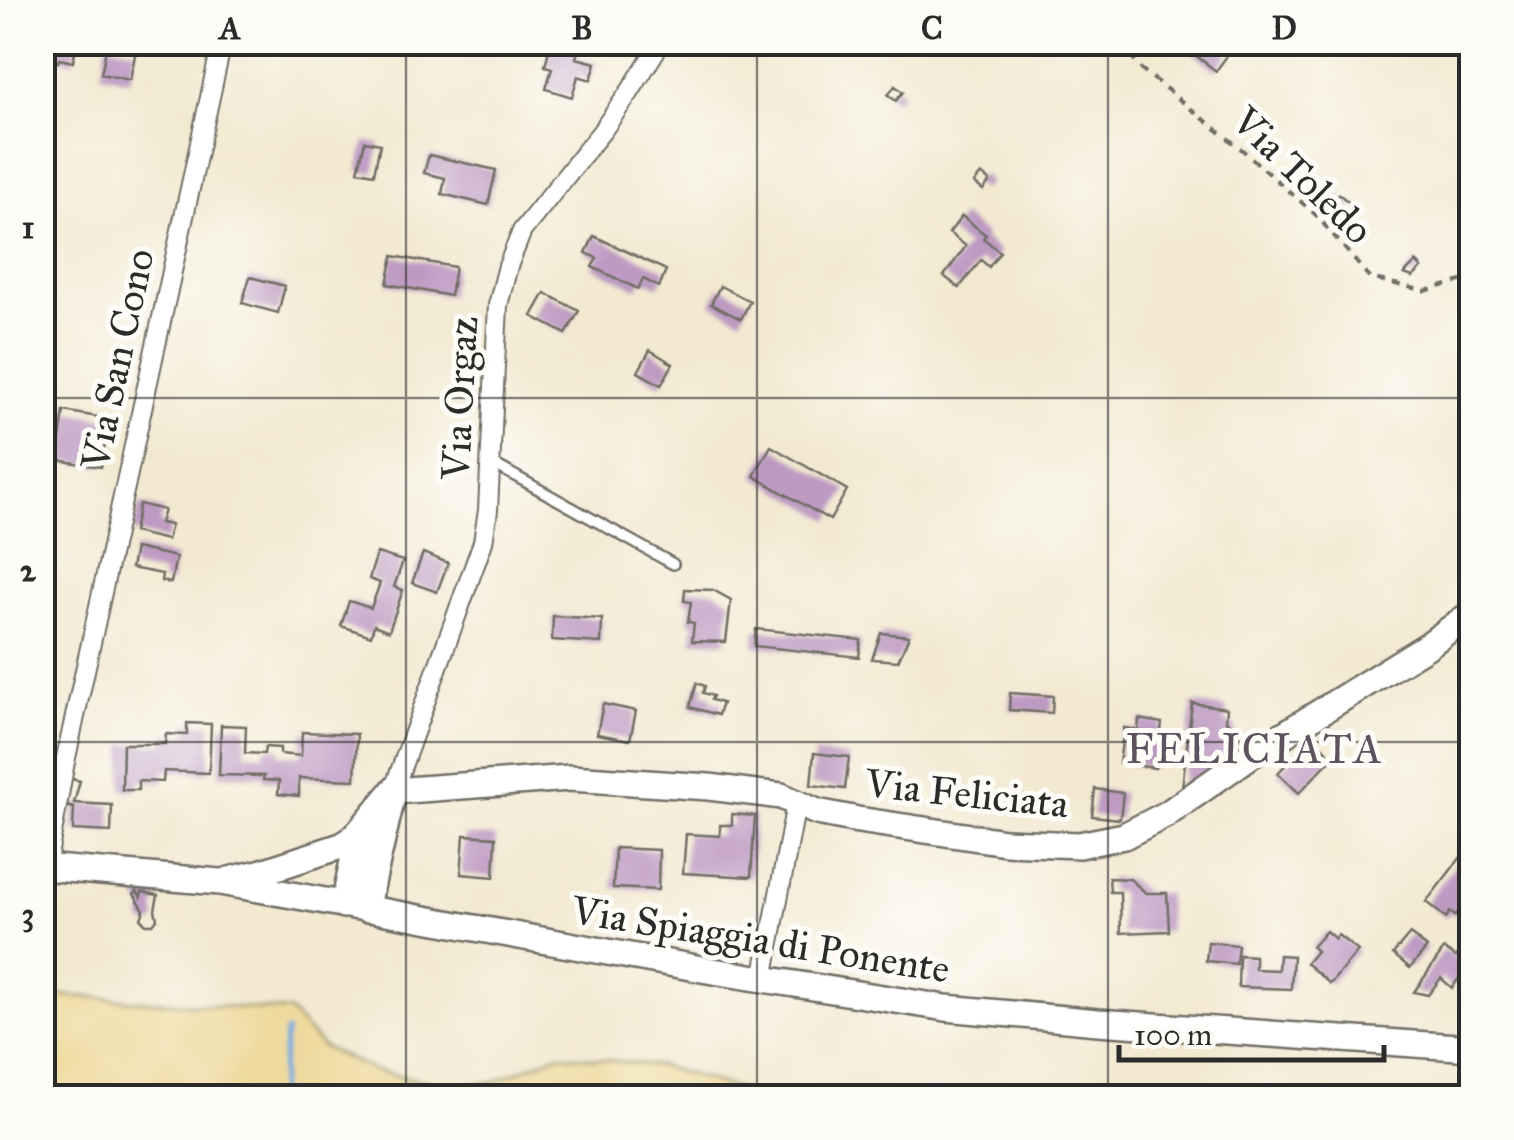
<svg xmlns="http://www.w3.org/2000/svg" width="1514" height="1140" viewBox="0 0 1514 1140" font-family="'IM FELL Great Primer',serif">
<rect width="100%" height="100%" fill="#fdfcf7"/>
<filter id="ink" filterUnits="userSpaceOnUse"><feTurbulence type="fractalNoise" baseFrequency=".01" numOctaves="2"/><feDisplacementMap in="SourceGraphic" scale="20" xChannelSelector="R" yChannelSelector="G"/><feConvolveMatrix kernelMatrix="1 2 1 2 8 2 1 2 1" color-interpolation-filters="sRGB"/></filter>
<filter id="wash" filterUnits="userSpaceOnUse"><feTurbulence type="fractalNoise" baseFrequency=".0048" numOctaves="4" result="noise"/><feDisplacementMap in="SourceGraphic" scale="40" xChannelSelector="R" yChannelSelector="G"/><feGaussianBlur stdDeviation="2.25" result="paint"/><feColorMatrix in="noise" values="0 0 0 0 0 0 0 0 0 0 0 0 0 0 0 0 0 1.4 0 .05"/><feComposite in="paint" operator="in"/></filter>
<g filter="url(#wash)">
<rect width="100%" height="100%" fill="#f3e9d1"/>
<g fill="#eeda9e" stroke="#8c8264" stroke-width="2.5">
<polygon points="42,994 289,1011 323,1047 372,1070 448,1086 493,1082 559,1054 660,1066 748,1092 755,1097 43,1097"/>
<polygon points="1110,1089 1202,1097 1100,1097"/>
</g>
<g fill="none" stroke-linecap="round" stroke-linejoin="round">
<polyline stroke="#71aae1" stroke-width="5" points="278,1098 286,1032"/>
</g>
<g id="blocks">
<g fill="#bd9ac2">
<polygon points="46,42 77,42 73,62 59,59 58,62 42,58"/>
<polygon points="551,42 579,48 576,58 596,63 591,80 578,76 572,97 546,89 552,68 545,66"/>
<polygon points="1197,42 1215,42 1229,53 1216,71 1190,51"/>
<polygon points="107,44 136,50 130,80 101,74"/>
<polygon points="895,86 903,92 896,101 888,95"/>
<polygon points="365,141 380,144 374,174 358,171"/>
<polygon points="429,155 496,170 488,205 442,194 445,178 424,173"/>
<polygon points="981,174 990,181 983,190 974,183"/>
<polygon points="1339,194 1353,206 1341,219 1328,207"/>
<polygon points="962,216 986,235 983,238 1000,252 989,267 981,260 959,288 944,276 966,246 949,233"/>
<polygon points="594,236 666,270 659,287 643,279 638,289 592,267 597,258 586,253"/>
<polygon points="393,256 455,267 450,296 387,284"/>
<polygon points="1416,262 1422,268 1413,277 1404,274"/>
<polygon points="250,277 285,286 278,313 242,303"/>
<polygon points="720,286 750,301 741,319 711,304"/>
<polygon points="545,293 579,311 566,334 532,316"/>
<polygon points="650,350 673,364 661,385 638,372"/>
<polygon points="64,411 109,419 101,467 57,460"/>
<polygon points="771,446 847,490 830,520 754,476"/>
<polygon points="139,504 164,510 160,523 171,525 167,540 133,532"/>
<polygon points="135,548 176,557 171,583 161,581 162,574 131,568"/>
<polygon points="377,553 403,561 394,587 403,590 389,631 374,625 371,636 341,626 349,601 371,608 380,583 369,579"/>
<polygon points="423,553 448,563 437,592 412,583"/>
<polygon points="685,589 713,590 731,600 726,642 692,641 694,623 688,622 691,602 684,601"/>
<polygon points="553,616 602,619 601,643 552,640"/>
<polygon points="756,629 861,640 859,657 754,646"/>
<polygon points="881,633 909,636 898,661 872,659"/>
<polygon points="697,683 705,686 703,693 713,696 711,700 722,703 718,715 690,707"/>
<polygon points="1010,693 1053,696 1052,713 1009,710"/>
<polygon points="1192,703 1227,708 1226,722 1236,726 1234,735 1239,737 1245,745 1241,747 1228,735 1227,745 1232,753 1216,761 1218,766 1182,788"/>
<polygon points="603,704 636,711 630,740 597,734"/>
<polygon points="1139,719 1162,723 1155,768 1119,763 1124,728 1138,730"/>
<polygon points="187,723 211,724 209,773 164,771 163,782 138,781 138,790 122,790 123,744 165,744 166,734 187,735"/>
<polygon points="221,725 246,726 245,753 264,754 265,747 280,748 280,754 301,756 302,732 357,734 355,780 299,778 299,796 278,794 279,781 263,780 264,776 219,775"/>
<polygon points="1312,737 1333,757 1299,793 1278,773"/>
<polygon points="814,753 849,757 845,789 811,785"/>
<polygon points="68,778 80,781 74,803 112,805 111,832 73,830 74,808 62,805"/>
<rect x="42" y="786" width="5" height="24"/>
<polygon points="1095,789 1123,793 1120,819 1092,816"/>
<polygon points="732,814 755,816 751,877 683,873 686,834 720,836 720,825 732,825"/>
<polygon points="464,835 496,837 494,877 461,874"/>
<polygon points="615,848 659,850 658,890 613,888"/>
<polygon points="1461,857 1472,865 1472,894 1455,916 1450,912 1446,918 1426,902"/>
<polygon points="1109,878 1130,879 1146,893 1167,893 1169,931 1121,933 1120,892 1110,892"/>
<polygon points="137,891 141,897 142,892 158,895 155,910 157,919 153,924 146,924 141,919 144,910 134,894"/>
<polygon points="1326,931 1335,939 1338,935 1358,951 1330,984 1306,963 1316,951 1312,947"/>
<polygon points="1410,934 1427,948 1410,968 1393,954"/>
<polygon points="1208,942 1238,945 1236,964 1206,961"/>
<polygon points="1466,944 1472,948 1472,960 1452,988 1441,978 1428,995 1414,992 1444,949 1456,957"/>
<polygon points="1239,955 1255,956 1255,969 1278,970 1279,955 1293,956 1291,989 1238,987"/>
</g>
</g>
</g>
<g filter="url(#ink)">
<use href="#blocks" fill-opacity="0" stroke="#716e65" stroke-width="2.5"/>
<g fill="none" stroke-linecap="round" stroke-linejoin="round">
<g stroke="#716e65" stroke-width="14">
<polyline id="lane" points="490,462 673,564"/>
</g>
<g stroke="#716e65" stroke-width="22">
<g id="street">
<polyline points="393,791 483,542 488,510 498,305 508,266 522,231 602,131 629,93 661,42"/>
<polyline points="46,867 64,767 222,42"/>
<polyline points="763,979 796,804"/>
</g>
</g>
<g stroke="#716e65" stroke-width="30">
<g id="secondary">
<polyline points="393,791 570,778 709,787 781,796 817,812 858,820 1005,842 1079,845 1124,836 1167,814 1254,753 1427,646 1472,613"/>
<polyline points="42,867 220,882 713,971 946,1008 1098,1022 1472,1048"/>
<polyline points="229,880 259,873 344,845 359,832 393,791"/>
<polyline points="344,905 359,832"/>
<polyline points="366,909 392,797"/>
</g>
</g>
<polyline stroke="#716e65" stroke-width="4" stroke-dasharray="8 8" stroke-linecap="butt" points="1121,42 1140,68 1240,148 1316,215 1370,278 1425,291 1472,278"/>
<use href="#lane" stroke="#fff" stroke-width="9"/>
<use href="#street" stroke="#fff" stroke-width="18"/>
<use href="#secondary" stroke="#fff" stroke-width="25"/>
</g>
</g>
<path fill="none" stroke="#2b2b2b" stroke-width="2.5" stroke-opacity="0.55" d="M406,42V1098M757,42V1098M1108,42V1098M42,398H1472M42,742H1472"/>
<g text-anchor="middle" stroke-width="10" stroke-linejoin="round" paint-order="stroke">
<g font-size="40" fill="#2b2b2b" stroke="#fdfcf7">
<text transform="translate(1303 175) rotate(44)" y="14">Via Toledo</text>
<text transform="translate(117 359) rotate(-78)" y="14">Via San Cono</text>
<text transform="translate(459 398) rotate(-87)" y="14">Via Orgaz</text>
<text transform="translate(967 793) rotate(6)" y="14">Via Feliciata</text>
<text transform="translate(761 939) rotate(9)" y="14">Via Spiaggia di Ponente</text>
</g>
<g font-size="42" letter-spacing="2.5" fill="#5e5260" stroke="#fdfcf7">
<text x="1255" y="763">FELICIATA</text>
</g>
</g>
<rect width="1514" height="1140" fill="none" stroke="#fdfcf7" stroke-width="110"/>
<path d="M1119 1045v15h265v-15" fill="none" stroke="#2b2b2b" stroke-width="5"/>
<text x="1134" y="1045" font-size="30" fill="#2b2b2b" stroke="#fdfcf7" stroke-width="8" paint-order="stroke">100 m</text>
<rect x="55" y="55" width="1404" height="1030" fill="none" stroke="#2b2b2b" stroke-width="4"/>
<g font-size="32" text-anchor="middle" font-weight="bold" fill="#2b2b2b">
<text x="230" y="39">A</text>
<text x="582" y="39">B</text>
<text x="932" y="39">C</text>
<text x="1284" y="39">D</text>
<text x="28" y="238">1</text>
<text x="28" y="581">2</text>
<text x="28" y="925">3</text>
</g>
</svg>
